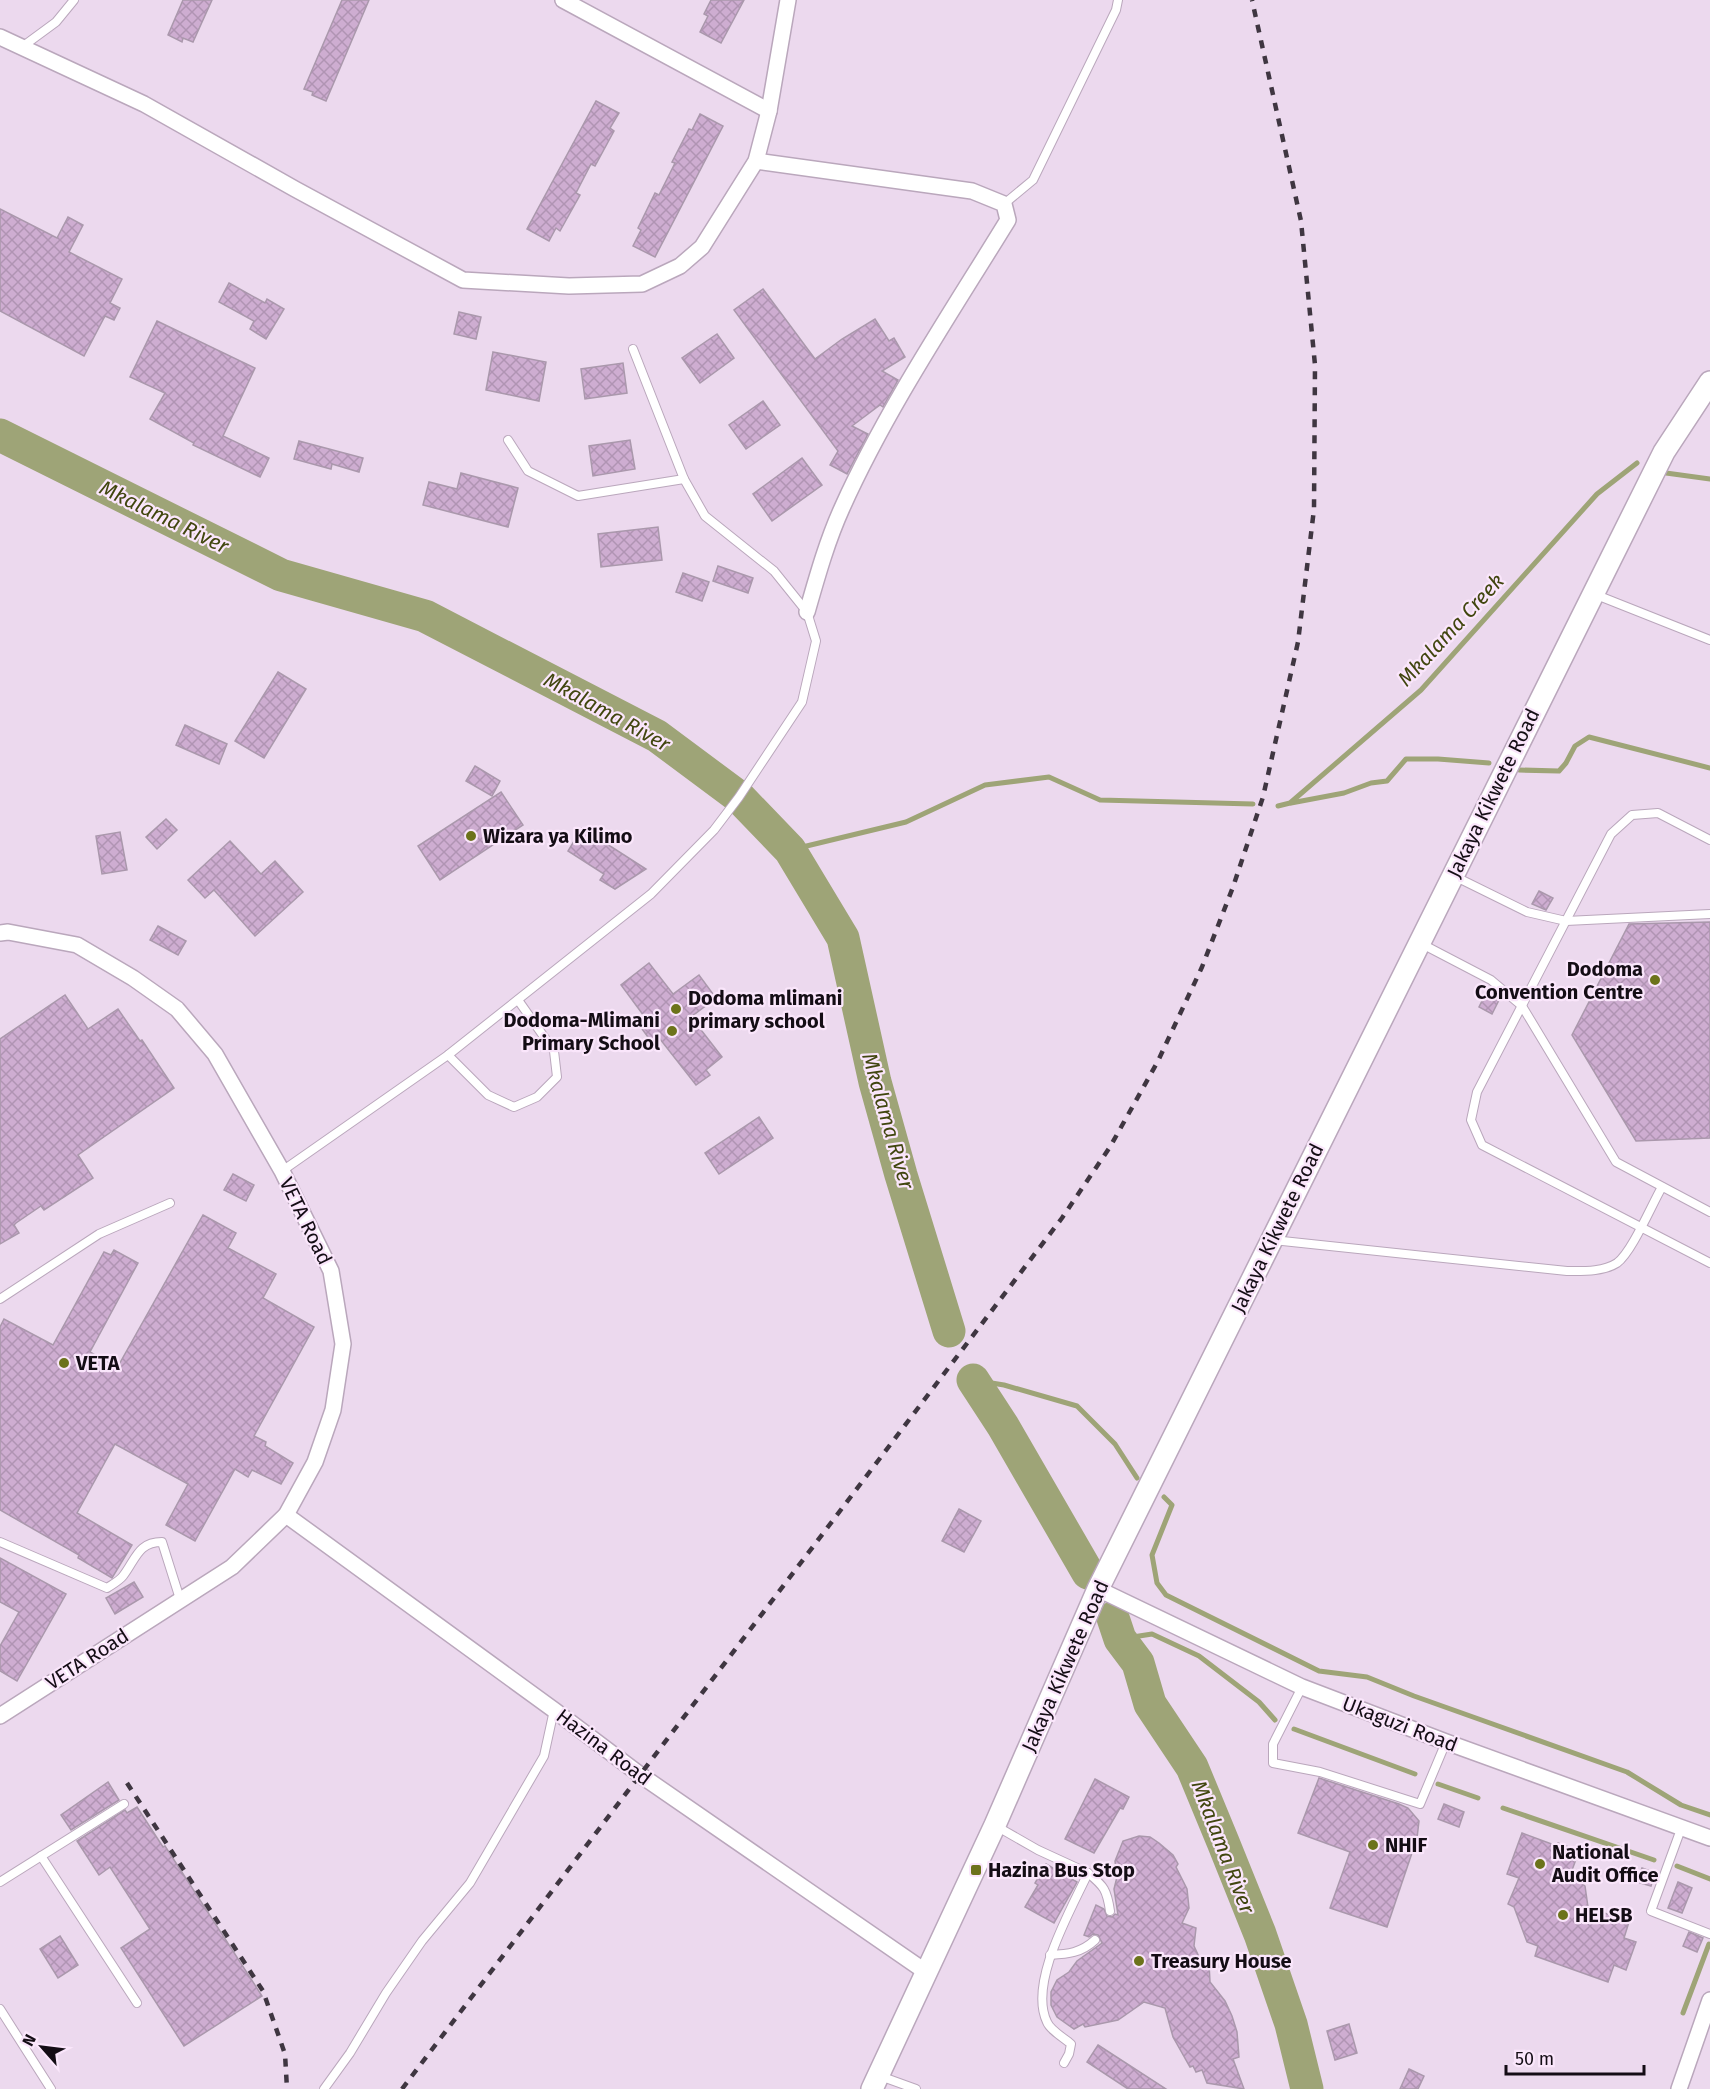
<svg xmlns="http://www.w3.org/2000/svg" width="1710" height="2089" viewBox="0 0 1710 2089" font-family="'Fira Sans',sans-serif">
<defs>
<pattern id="building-cross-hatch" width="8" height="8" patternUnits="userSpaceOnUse" patternTransform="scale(1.5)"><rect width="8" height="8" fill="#ceadd1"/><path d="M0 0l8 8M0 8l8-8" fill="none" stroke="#b094b3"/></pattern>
</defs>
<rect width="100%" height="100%" fill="#ecd9ee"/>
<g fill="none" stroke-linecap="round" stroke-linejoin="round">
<g stroke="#9ea477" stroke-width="5">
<polyline points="1666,473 1710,479"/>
<polyline points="1519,770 1559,771 1566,763 1575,746 1589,737 1710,768"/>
<polyline points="1291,803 1344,793 1371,783 1387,781 1406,759 1438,759 1489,763"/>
<polyline points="1278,806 1290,803 1421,690 1597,494 1637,463"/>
<polyline points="790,850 906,822 985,785 1049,777 1100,800 1253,804"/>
<polyline points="973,1380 1004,1385 1077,1406 1115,1444 1137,1478"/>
<polyline points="1164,1497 1172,1505 1152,1555 1157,1583 1166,1595 1319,1671 1367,1677 1414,1696 1627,1772 1681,1805 1710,1815"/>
<polyline points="1120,1639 1152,1634 1199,1656 1259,1702 1275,1720"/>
<polyline points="1294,1729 1415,1774"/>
<polyline points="1438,1784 1478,1798"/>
<polyline points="1503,1808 1654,1860"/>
<polyline points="1677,1866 1710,1879"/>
<polyline points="1683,2013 1709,1944"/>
</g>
<g stroke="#9ea477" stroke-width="33">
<polyline points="0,435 281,575 425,616 657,736 739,797 790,850 843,938 875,1082 901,1175 949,1331"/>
<polyline points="973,1380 1003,1426 1088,1573"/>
<polyline points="1113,1618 1120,1639 1138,1663 1150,1704 1192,1767 1223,1842 1260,1934 1291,2024 1307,2089"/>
</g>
</g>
<g fill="url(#building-cross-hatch)" stroke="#aa98ac" stroke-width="1.5">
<polygon points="183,0 212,0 193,42 183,38 182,42 168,35"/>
<polygon points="342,0 369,0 326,101 312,95 313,92 304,89"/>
<polygon points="711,0 744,0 721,43 700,32 708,16 704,14"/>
<polygon points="596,101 619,113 610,128 614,131 595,166 591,164 576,193 580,195 560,231 556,228 549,241 527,229"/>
<polygon points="700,114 723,126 655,257 633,246 641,230 638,228 655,193 659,195 675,163 672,162 689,129 692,130"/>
<polygon points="0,209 57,238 68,217 83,225 69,252 122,279 110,303 120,308 114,320 105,316 84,356 0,311"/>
<polygon points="229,283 265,303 267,299 284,309 266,339 250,329 254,321 219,302"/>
<polygon points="763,289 815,359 842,339 875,319 889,341 894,338 905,357 882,371 898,380 883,407 880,405 852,426 868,434 847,474 830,465 838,451 734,310"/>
<polygon points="459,312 481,317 476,339 454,334"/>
<polygon points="157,321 255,368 223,436 269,458 260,477 193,445 194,443 150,419 165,393 130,377"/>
<polygon points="717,334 734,358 700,383 682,358"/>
<polygon points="493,352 546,362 539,401 486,390"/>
<polygon points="623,363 627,393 585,399 581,369"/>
<polygon points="763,401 780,425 746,449 729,425"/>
<polygon points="630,440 635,469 593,476 589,446"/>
<polygon points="299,441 363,458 359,472 332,464 331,469 294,459"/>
<polygon points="802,458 822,485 772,521 753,494"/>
<polygon points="461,473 518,488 508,527 423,505 429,482 457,489"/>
<polygon points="658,527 662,560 601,567 598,534"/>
<polygon points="718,566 753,578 748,593 713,581"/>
<polygon points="683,573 709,582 702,601 676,592"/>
<polygon points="278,672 306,689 264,758 235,741"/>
<polygon points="185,725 227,744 219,764 176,745"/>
<polygon points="475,766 500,781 492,796 466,781"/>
<polygon points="501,792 523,825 440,880 418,846"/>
<polygon points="166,819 177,830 157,849 146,837"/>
<polygon points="582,828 646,869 615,889 600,880 604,874 568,851"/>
<polygon points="120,832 127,870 102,874 96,836"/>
<polygon points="230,841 261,874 275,861 303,892 255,936 214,890 205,898 188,880"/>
<polygon points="1539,891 1553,898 1546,910 1532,904"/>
<polygon points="1710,922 1710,1138 1636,1141 1572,1035 1629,924"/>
<polygon points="158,926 186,941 178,955 150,940"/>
<polygon points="649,963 673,994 699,975 716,998 691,1017 722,1057 706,1070 710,1075 696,1085 660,1039 653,1044 637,1022 644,1016 621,985"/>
<polygon points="1486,993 1499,1000 1492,1014 1479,1007"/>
<polygon points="65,995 88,1029 118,1009 140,1041 142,1040 174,1088 78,1155 93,1178 44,1210 41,1206 16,1223 14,1225 19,1233 0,1244 0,1039"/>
<polygon points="759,1117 773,1138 719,1174 705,1153"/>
<polygon points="233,1174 254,1185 246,1201 224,1190"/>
<polygon points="203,1215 236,1233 228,1248 276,1274 263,1298 314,1327 254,1436 266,1442 265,1446 293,1463 281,1484 252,1470 248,1477 235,1469 195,1541 166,1525 188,1484 115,1444 77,1513 132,1545 112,1578 78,1558 79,1555 0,1510 0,1327 4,1319 53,1345 104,1252 111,1255 114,1250 138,1263 90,1352 117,1368"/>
<polygon points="959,1509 981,1521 964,1552 942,1541"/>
<polygon points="0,1558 66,1594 17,1681 0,1671 0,1646 19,1612 0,1602"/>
<polygon points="134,1582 143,1597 115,1614 106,1598"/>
<polygon points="1319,1778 1399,1804 1408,1808 1419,1821 1417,1838 1387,1927 1330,1908 1350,1852 1298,1833"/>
<polygon points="1095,1779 1129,1797 1123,1809 1120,1808 1094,1853 1065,1839"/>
<polygon points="108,1782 119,1800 71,1830 61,1815"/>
<polygon points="1444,1804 1464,1812 1459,1827 1438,1819"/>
<polygon points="137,1807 163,1847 165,1846 262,1996 184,2046 121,1948 150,1929 110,1867 99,1875 77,1841 125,1810 127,1813"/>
<polygon points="1522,1833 1557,1846 1558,1843 1579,1851 1571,1873 1585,1886 1588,1907 1629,1922 1624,1938 1636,1942 1626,1970 1614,1965 1608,1982 1535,1956 1538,1946 1527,1942 1514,1907 1508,1904 1519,1878 1507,1874"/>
<polygon points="1139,1836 1150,1837 1159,1843 1173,1855 1178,1864 1176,1867 1187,1889 1189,1908 1182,1923 1196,1928 1194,1946 1200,1959 1209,1963 1210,1982 1225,2001 1232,2016 1237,2032 1239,2057 1233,2059 1244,2089 1207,2083 1202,2070 1196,2072 1193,2066 1190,2067 1173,2037 1165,2008 1144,2002 1118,2020 1085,2027 1083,2024 1074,2029 1057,2017 1051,2005 1051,1992 1057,1980 1069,1972 1077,1961 1102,1943 1098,1935 1093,1934 1089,1937 1084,1935 1096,1905 1104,1909 1107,1916 1112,1917 1115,1914 1118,1915 1114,1889 1117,1877 1115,1861 1123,1841"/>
<polygon points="1046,1864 1077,1882 1054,1923 1025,1907 1038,1885 1035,1883"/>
<polygon points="1642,1868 1655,1873 1651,1886 1637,1882"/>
<polygon points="1678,1882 1692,1888 1682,1913 1668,1908"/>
<polygon points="1689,1932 1703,1938 1697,1952 1683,1946"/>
<polygon points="60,1936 78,1965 58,1978 40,1949"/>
<polygon points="1349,2024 1357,2053 1335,2060 1327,2031"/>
<polygon points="1098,2045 1166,2089 1128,2089 1087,2062"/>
<polygon points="1409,2069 1424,2076 1418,2089 1400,2089"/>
</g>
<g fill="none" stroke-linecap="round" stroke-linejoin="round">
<g stroke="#baa7bc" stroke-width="10">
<g id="lane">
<polyline points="22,47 56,22 74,0"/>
<polyline points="1004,204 1033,180 1116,10 1118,0"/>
<polyline points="508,440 528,471 578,496 684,479"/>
<polyline points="1594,594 1710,640"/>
<polyline points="1710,840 1658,813 1632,815 1611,834 1477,1092 1471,1120 1482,1145 1710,1263"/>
<polyline points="1454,876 1527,912 1566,921 1710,914"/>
<polyline points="1420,943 1491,980 1522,1006 1616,1162 1710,1212"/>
<polyline points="448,1055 488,1095 514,1107 537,1097 557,1077 554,1051 518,1000"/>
<polyline points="282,1171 448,1055 651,894 714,830 739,797 802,702 816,641 807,612 774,571 705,516 684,479 633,349"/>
<path d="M1273,1240L1567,1271C1583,1271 1603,1272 1617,1263C1632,1252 1652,1204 1662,1187"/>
<polyline points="0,1299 99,1234 170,1203"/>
<path d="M0,1542L107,1588C113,1584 119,1581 123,1576C136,1559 138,1542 162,1542L180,1599"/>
<polyline points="1302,1687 1273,1744 1273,1763 1320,1772 1420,1804 1446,1742"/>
<path d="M996,1826L1038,1850L1088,1873C1071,1910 1028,1983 1047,2022C1050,2030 1064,2038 1071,2044L1069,2054L1064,2063"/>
<polyline points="1681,1829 1651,1911 1710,1934"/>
<polyline points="41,1856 137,2003"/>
<path d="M1088,1873C1104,1886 1107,1890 1110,1911"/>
<polyline points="0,1882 124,1804"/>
<path d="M1050,1955C1068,1954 1081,1953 1095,1940"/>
<polyline points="0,2009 51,2089"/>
<polyline points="880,2076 916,2089"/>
<polyline points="324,2089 350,2053 386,1993 422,1941 470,1883 544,1756 554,1710"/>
</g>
</g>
<g stroke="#baa7bc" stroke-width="18">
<g id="street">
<polyline points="563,0 769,111"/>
<polyline points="0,37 144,104 295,189 463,280 569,286 642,284 680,266 702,247 756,161 769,111 788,0"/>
<path d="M756,161L972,191L1004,204L1008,220C951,313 887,408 842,508C827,541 817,577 807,612"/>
<polyline points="0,933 8,932 77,945 133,978 177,1009 215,1054 282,1171 331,1271 343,1344 333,1410 315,1462 286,1515 232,1567 0,1716"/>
<polyline points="286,1515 554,1710 639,1774 926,1972"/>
<polyline points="1098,1589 1302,1687 1446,1742 1710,1838"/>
<polyline points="1679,2089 1710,2000"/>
</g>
</g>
<g stroke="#baa7bc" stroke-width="24">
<polyline id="secondary" points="872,2089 995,1825 1098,1589 1664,452 1710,382"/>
</g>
<use href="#lane" stroke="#fff" stroke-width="8"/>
<use href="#street" stroke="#fff" stroke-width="15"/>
<use href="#secondary" stroke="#fff" stroke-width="21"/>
<g stroke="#3f3641" stroke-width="4.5" stroke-dasharray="8 8" stroke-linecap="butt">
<polyline points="127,1783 263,1991 285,2054 287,2089"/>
<polyline points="402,2089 1062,1218 1110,1147 1158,1061 1202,967 1233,887 1263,797 1298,642 1314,509 1315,365 1301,221 1252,0"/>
</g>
</g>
<g fill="#6c731b" stroke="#fae6fb" stroke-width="2">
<circle cx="471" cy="836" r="6"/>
<circle cx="1655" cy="980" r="6"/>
<circle cx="676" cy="1009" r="6"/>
<circle cx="672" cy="1031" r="6"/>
<circle cx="64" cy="1363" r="6"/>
<circle cx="1373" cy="1845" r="6"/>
<circle cx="1540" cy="1864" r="6"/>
<rect x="970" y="1864" width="12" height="12" rx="3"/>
<circle cx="1563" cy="1915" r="6"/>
<circle cx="1139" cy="1961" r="6"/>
</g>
<g text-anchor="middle" stroke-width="4.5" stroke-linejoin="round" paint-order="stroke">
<g font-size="20" fill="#140d15" stroke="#fae6fb">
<text transform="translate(1493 793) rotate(-64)" y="7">Jakaya Kikwete Road</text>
<text transform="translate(306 1221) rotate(64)" y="7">VETA Road</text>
<text transform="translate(1277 1228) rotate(-64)" y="7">Jakaya Kikwete Road</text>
<text transform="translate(87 1659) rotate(-33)" y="7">VETA Road</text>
<text transform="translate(1065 1666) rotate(-66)" y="7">Jakaya Kikwete Road</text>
<text transform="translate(1400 1724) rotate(21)" y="7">Ukaguzi Road</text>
<text transform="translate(604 1747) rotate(37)" y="7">Hazina Road</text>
</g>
<g font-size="20" font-weight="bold" fill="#140d15" stroke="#fae6fb" text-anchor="start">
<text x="483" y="843">Wizara ya Kilimo</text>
<text x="1643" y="976" text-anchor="end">Dodoma<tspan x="1643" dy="23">Convention Centre</tspan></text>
<text x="688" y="1005">Dodoma mlimani<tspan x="688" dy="23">primary school</tspan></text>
<text x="660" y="1027" text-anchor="end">Dodoma-Mlimani<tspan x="660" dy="23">Primary School</tspan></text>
<text x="76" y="1370">VETA</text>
<text x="1385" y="1852">NHIF</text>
<text x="1552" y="1859">National<tspan x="1552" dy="23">Audit Office</tspan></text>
<text x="988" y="1877">Hazina Bus Stop</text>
<text x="1575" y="1922">HELSB</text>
<text x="1151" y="1968">Treasury House</text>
</g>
<g font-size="21" font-style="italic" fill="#41460f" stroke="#fae6fb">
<text transform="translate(164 517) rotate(26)" y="7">Mkalama River</text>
<text transform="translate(1451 630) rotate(-47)" y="7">Mkalama Creek</text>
<text transform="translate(607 712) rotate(29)" y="7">Mkalama River</text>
<text transform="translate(888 1121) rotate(74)" y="7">Mkalama River</text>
<text transform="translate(1223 1847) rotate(69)" y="7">Mkalama River</text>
</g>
</g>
<g transform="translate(42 2047) rotate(298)" stroke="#fae6fb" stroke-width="4.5" paint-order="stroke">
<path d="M0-4.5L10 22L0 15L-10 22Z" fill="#140d15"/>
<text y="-9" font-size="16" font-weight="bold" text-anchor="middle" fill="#140d15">N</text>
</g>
<path d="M1506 2065v9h138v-9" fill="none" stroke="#140d15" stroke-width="3"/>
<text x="1515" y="2065" font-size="18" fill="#140d15" stroke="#fae6fb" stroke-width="4.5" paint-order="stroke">50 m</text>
</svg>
